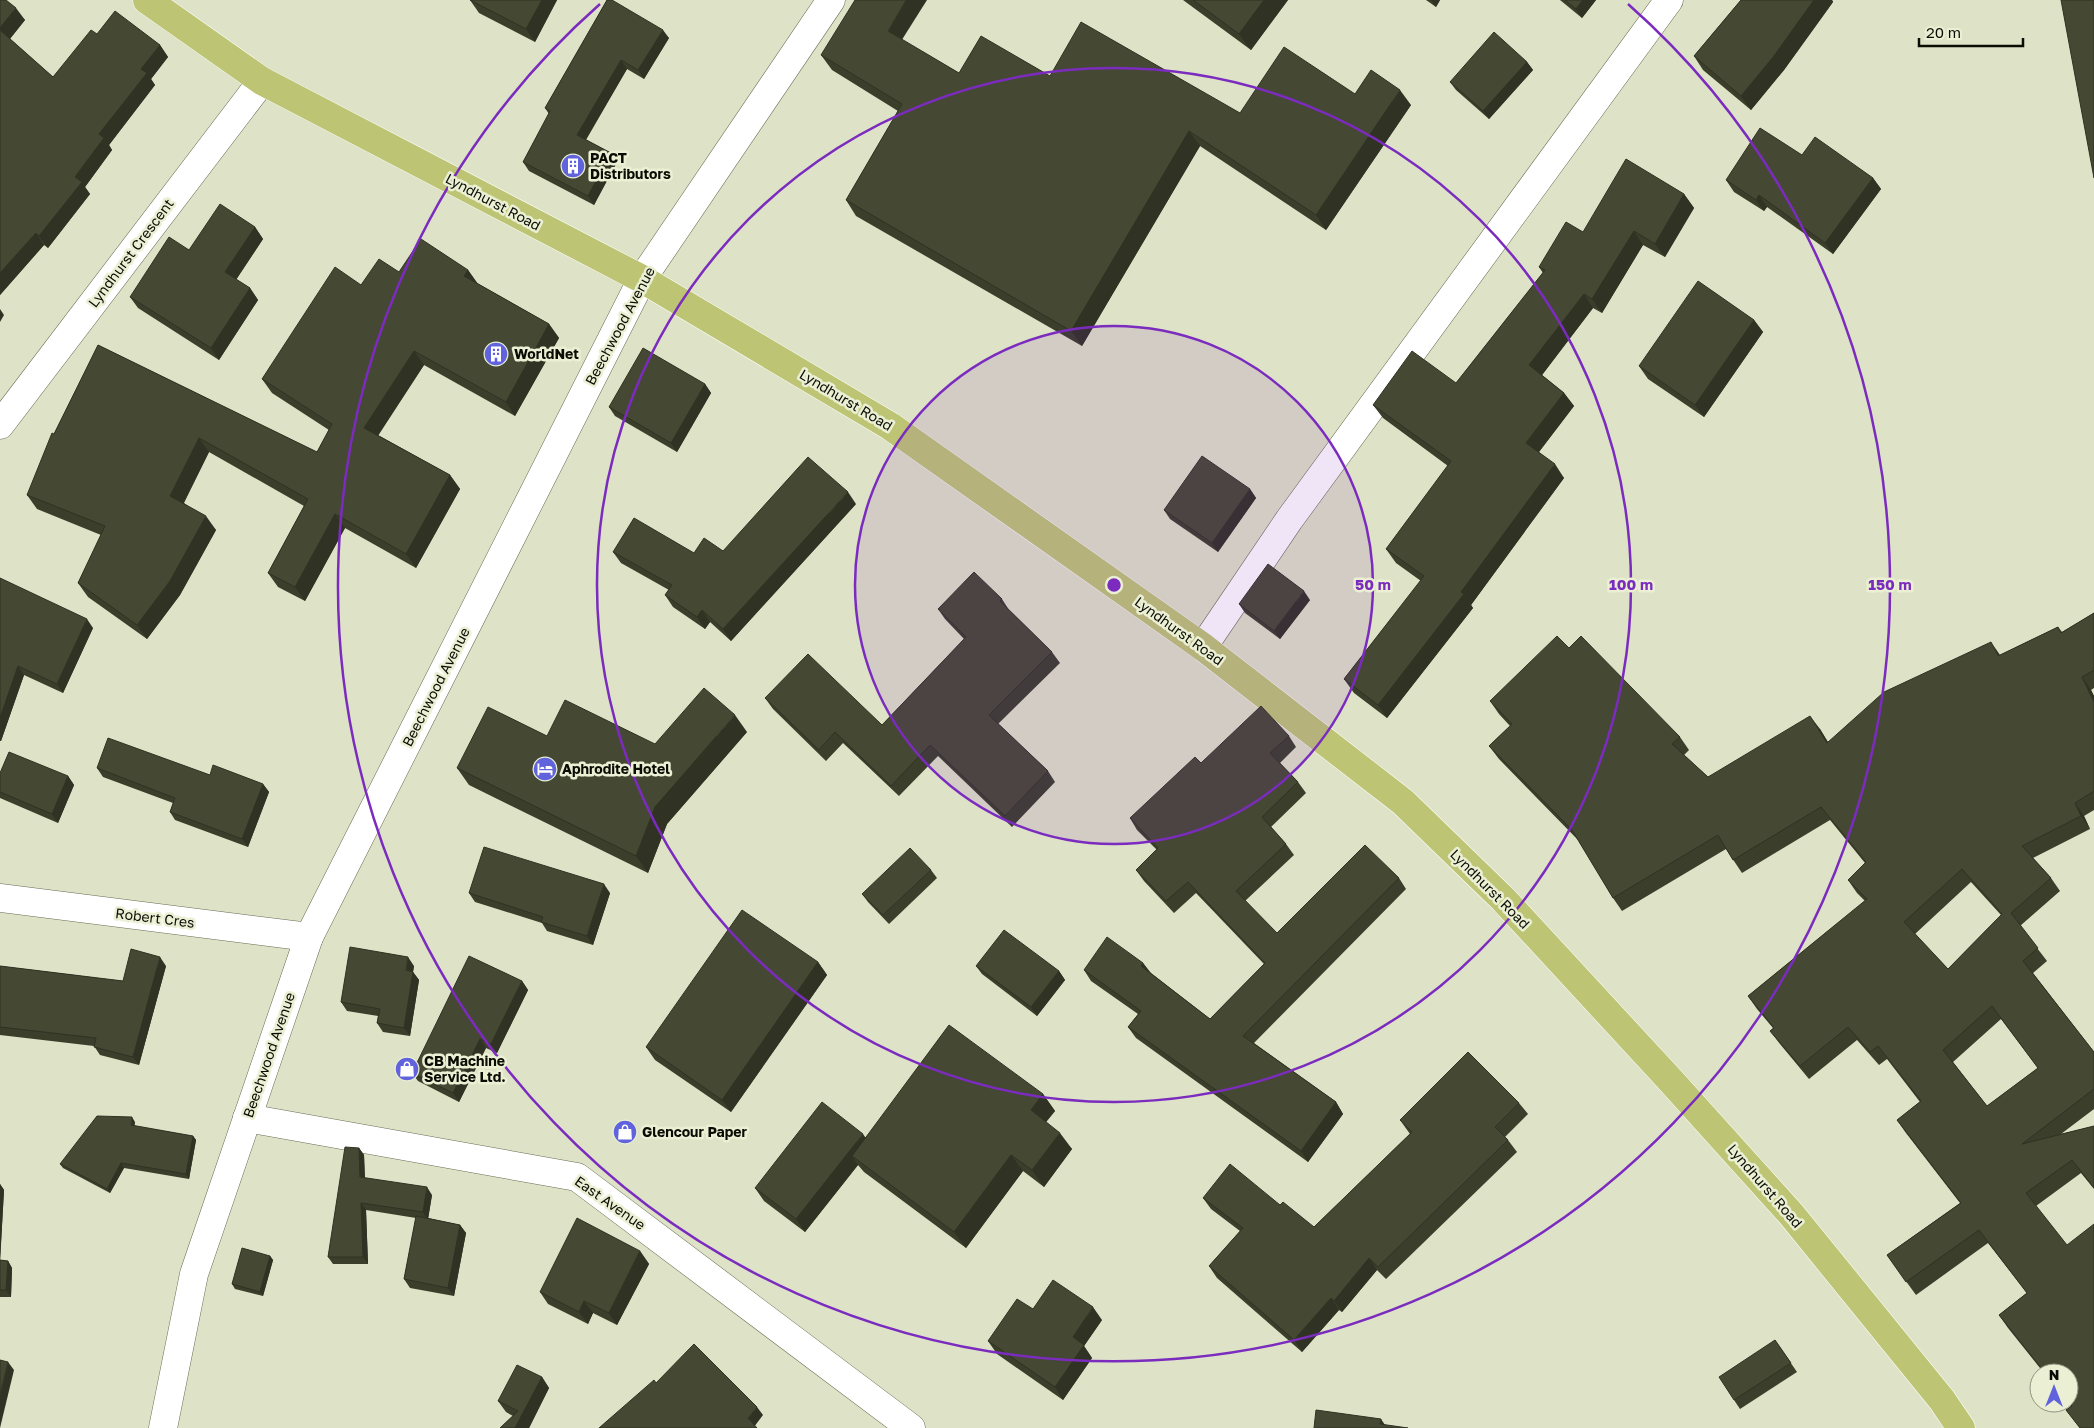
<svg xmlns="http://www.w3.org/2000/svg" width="2094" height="1428" viewBox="0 0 2094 1428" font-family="'Golos Text',sans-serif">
<rect width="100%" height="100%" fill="#dee3c7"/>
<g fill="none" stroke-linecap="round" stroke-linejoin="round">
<g stroke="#686c54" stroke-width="29">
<g id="minor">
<polyline points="0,425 262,81"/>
<polyline points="1203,647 1289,520 1669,0"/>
<polyline points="0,898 309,937"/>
<polyline points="247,1118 577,1177 911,1428"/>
<polyline points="163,1428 194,1274 309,937 642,279 831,0"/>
</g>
</g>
<g stroke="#fff" stroke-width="29">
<polyline id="major" points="147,0 262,81 642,279 890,426 1203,647 1403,802 1503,899 1672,1082 1791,1214 1942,1400 1961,1428"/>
</g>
<use href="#minor" stroke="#fff" stroke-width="28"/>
<use href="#major" stroke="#bdc574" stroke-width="28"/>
</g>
<g fill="#3b3e2b" fill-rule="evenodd">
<polygon points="0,0 25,20 10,39 53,77 97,34 160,45 168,57 151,79 155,85 109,145 112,150 85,187 90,194 48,248 44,245 0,295"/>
<polygon points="470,0 557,0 535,42 479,13"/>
<polygon points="607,0 669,38 644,79 627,69 586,140 611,153 617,162 594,205 529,171 523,162 549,114 545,108"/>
<polygon points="1183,0 1288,0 1251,50"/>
<polygon points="1426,0 1440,0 1436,7"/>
<polygon points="1560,0 1596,0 1582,18"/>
<polygon points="1741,0 1832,0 1833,2 1784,70 1751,110 1703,70 1694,56"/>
<polygon points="902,40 959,73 1050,76 1240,113 1355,94 1411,105 1326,230 1200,146 1082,346 856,216 846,200 898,111 832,70 821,55"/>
<polygon points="1527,62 1533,70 1489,119 1456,90 1450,82"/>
<polygon points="1873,178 1881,189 1833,254 1767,207 1764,211 1734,192 1726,180"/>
<polygon points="1684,194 1694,208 1665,257 1643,245 1602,313 1593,308 1542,375 1564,393 1574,406 1539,452 1564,478 1471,605 1473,608 1387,718 1354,693 1344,679 1421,581 1396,563 1386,549 1448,466 1383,418 1373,405 1456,383 1543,273 1539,267 1583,232"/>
<polygon points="255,227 263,239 236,280 250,288 258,300 219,360 138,308 130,297 189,250"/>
<polygon points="468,270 477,283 549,324 559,338 515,416 424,365 378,435 450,475 460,489 416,568 345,528 305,601 278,587 268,573 304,506 209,452 184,503 216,530 180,595 147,639 88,597 78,583 101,535 37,509 27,495 54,434 98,345 317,452 329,430 272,393 262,379 361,285 399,272"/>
<polygon points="1754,320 1763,332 1704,417 1648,379 1639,366"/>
<polygon points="705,384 711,393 677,452 615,416 609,407"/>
<polygon points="1250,489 1256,498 1218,552 1170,519 1164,510"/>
<polygon points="856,504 731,641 710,622 705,629 673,607 665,595 669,590 621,563 613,552 694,553 723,551"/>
<polygon points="0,578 93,628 63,693 24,675 1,741 0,741"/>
<polygon points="1002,599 1009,610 1052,652 1060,663 998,724 1048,771 1055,782 1012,827 938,756 899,796 843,743 826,761 773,709 765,698 882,725 964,639 945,619 938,609"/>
<polygon points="1310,600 1280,639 1245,613 1239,604"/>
<path d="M2094,613V688L2091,690L2094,696V810L2084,816L2090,829L2033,858L2051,878L2060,891L2020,926L2047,961L2033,973L2094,1052V1109L2061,1134L2094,1126V1189L2081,1173L2036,1206L2094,1428H2080L2066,1410L2071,1406L2068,1403H2069V1373H2044L2008,1328L1999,1315L2027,1293L1988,1243L1916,1295L1887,1255L1960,1203L1906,1133L1897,1120L1920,1102L1887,1059L1879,1065L1857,1040L1809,1079L1780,1044L1770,1031L1773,1028L1757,1009L1748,996L1865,901L1857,893L1848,880L1865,863L1830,820L1742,873L1726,849L1622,911L1613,898L1578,840L1499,759L1489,746L1510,726L1499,714L1490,701L1569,648L1680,737L1689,750L1684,755L1708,777L1820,729L1828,742L2000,655L2058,627L2062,632ZM1971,882L2001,915L1948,969L1915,934ZM2001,1019L2038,1068L1987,1106L1953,1062Z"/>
<polygon points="747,732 667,824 648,873 469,785 457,768 547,736 655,744"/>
<polygon points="1289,736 1296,747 1280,763 1298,782 1306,793 1271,827 1286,844 1294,855 1245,901 1277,933 1399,878 1406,889 1254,1043 1336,1102 1343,1114 1308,1162 1136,1038 1128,1027 1138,1014 1091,981 1084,970 1143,963 1151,973 1210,1019 1264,964 1196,893 1174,913 1144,881 1136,870 1157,850 1137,830 1130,818 1201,763"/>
<polygon points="97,768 210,775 263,784 269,792 248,847 175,820 170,812 173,803 103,777"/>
<polygon points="0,773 68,776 74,785 58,823 0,798"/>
<polygon points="931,870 937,878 889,924 868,902 862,894"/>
<polygon points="469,893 610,893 593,945 547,931 542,923 475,902"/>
<polygon points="818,962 827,975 731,1112 655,1060 646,1047"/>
<polygon points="0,966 123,981 166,966 139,1065 100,1055 94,1046 0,1035"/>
<polygon points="414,966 413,972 419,980 410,1036 383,1032 377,1023 378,1016 347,1011 341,1002"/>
<polygon points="976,966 1059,971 1065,980 1037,1016 982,974"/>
<polygon points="522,981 528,990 497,1053 486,1048 459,1102 418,1081 412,1073"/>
<polygon points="1043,1094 1055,1111 1046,1122 1072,1149 1044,1187 1023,1171 966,1248 864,1172 858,1165 805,1232 764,1201 755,1188 866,1137"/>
<polygon points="1519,1103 1528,1114 1505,1137 1508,1140 1517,1152 1386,1279 1377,1270 1342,1312 1339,1310 1302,1352 1217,1278 1209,1266 1240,1231 1211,1209 1203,1198 1280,1205 1314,1227 1410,1134 1400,1120"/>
<polygon points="135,1122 134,1126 193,1136 196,1140 189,1179 124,1168 110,1193 63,1168 60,1164"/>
<polygon points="359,1148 364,1155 365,1178 432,1195 428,1218 460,1225 466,1233 454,1296 410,1288 404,1279 416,1218 366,1210 368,1264 333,1264 328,1257"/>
<polygon points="0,1184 4,1190 0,1260 8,1261 12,1268 11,1297 0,1297"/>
<polygon points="640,1251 649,1264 617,1325 593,1313 588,1324 548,1304 540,1292"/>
<polygon points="270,1256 273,1260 263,1296 235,1289 232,1284"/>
<polygon points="1033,1309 1102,1320 1084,1346 1092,1358 1063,1400 997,1354 988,1341"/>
<polygon points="1775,1340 1797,1372 1740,1409 1734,1400"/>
<polygon points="542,1377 549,1388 529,1428 500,1428 513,1416 506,1412 498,1401"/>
</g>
<g fill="#303223">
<polygon points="542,0 557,0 535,42 526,29"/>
<polygon points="906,0 927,0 898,46 888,31"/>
<polygon points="1264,0 1288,0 1251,50 1239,34"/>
<polygon points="1431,0 1440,0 1436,7"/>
<polygon points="1583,0 1596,0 1582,18 1576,9"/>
<polygon points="1814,0 1832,0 1833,2 1784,70 1751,110 1741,96"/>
<polygon points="16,8 25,20 8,41 0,30 0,28"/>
<polygon points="663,30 669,38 644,79 638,70"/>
<polygon points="160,45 168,57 151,79 155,85 109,145 112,150 85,187 90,194 48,248 39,236 75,177 99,134 141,69"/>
<polygon points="621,60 627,69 583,144 577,135"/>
<polygon points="1527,62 1533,70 1489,119 1483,111"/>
<polygon points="1400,90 1411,105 1326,230 1316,215"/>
<polygon points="1189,131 1200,146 1082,346 1071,331"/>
<polygon points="611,153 617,162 594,205 588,196"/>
<polygon points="1873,178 1881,189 1833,254 1825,243"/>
<polygon points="1684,194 1694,208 1665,257 1655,244"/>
<polygon points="1759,195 1767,207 1764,211 1756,200"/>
<polygon points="255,227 263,239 233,284 225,272"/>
<polygon points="1634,231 1643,245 1602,313 1592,299"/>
<polygon points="36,233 44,245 0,295 0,273"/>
<polygon points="468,270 478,284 464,276"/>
<polygon points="250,288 258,300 219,360 211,348"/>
<polygon points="1584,294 1593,308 1539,379 1529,365"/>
<polygon points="0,309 4,315 0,322"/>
<polygon points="1754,320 1763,332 1704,417 1695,405"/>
<polygon points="549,324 559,338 515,416 506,402"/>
<polygon points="414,351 424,365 374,442 364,428"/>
<polygon points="705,384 711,393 677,452 671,443"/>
<polygon points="1564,393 1574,406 1535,457 1526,443"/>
<polygon points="199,438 209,452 180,510 170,496"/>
<polygon points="1555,464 1564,478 1471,605 1473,608 1387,718 1378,705"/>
<polygon points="450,475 460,489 416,568 406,554"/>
<polygon points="1250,489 1256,498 1218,552 1212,543"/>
<polygon points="848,492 856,504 731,641 723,629"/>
<polygon points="335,514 345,528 305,601 295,587"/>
<polygon points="206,516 216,530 180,595 147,639 137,625"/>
<polygon points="1304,591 1310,600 1280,639 1274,631"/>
<polygon points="702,610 710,622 705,629 697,617"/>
<polygon points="87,619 93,628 63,693 57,684"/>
<polygon points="1991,642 2000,655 1998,656"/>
<polygon points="18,666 24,675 1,741 0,740 0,718"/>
<polygon points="2082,677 2091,690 2094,696 2094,702"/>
<polygon points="735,715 747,732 667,824 648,873 636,856 655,807"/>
<polygon points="1810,716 1820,729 1836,756 1827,743"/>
<polygon points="68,776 74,785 58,823 52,814"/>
<polygon points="263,784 269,792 248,847 242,839"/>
<polygon points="2075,803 2084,816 2090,829 2081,816"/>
<polygon points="604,884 610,893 593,945 587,936"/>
<polygon points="160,957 166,966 139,1065 133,1057"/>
<polygon points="408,957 414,966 413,972 419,980 410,1036 404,1028 406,970"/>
<polygon points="818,962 827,975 731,1112 722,1100"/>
<polygon points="1143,963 1151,974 1141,966"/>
<polygon points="1059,971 1065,980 1037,1016 1031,1007"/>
<polygon points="522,981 528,990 497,1053 491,1044"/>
<polygon points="480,1039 486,1048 459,1102 453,1093"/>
<polygon points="1043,1094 1055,1111 1042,1127 1031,1110"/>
<polygon points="1336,1102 1343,1114 1308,1162 1301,1151"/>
<polygon points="132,1117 135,1122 134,1129 131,1125"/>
<polygon points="1060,1133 1072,1149 1044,1187 1032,1170"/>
<polygon points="863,1134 872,1147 852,1156 858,1165 805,1232 796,1219"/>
<polygon points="193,1136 196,1140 189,1179 186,1174"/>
<polygon points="359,1148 364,1155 365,1184 360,1177"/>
<polygon points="1011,1155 1023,1171 966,1248 954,1232"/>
<polygon points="121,1163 124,1168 110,1193 107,1189"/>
<polygon points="0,1184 4,1190 0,1263"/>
<polygon points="427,1187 432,1195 428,1220 423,1212"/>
<polygon points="361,1203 366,1210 368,1264 363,1257"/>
<polygon points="460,1225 466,1233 454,1296 448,1288"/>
<polygon points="640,1251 649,1264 617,1325 609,1313"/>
<polygon points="270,1256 273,1260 263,1296 260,1292"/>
<polygon points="1369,1258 1377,1270 1342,1312 1334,1301"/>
<polygon points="8,1261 12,1268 11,1297 6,1290"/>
<polygon points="1331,1298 1339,1310 1302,1352 1294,1340"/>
<polygon points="584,1301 593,1313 588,1324 579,1312"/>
<polygon points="1093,1307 1102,1320 1084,1346 1092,1358 1063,1400 1055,1387 1073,1337"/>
<polygon points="8,1362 14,1370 0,1428 0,1395"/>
<polygon points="542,1377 549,1388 529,1428 515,1428"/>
<polygon points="757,1407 763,1415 754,1427 748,1418"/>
<polygon points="1381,1419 1387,1428 1380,1424"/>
</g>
<g fill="#454832" stroke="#303223" fill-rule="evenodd">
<polygon points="0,0 6,0 16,8 0,28"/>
<polygon points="470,0 542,0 526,29"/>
<polygon points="607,0 612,0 663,30 638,70 621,60 577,135 611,153 588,196 523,162 550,111 545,108"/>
<polygon points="855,0 906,0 888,31 959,73 981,36 1050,76 1081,22 1240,113 1284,47 1355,94 1371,70 1400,90 1316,215 1189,131 1071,331 846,200 902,104 821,55"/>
<polygon points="1193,0 1264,0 1239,34"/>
<polygon points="1565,0 1583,0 1576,9"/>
<polygon points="1741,0 1814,0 1774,56 1741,96 1694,56"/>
<polygon points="2061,0 2094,0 2094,178"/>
<polygon points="115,11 160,45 141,69 147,73 99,134 104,138 75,177 82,182 39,236 36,233 0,273 0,30 53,77 91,30 97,34"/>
<polygon points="1494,32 1527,62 1483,111 1450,82"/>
<polygon points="1760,128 1802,155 1815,137 1873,178 1825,243 1759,195 1756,200 1726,180"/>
<polygon points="1626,159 1684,194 1655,244 1634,231 1592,299 1584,294 1529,365 1564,393 1526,443 1555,464 1461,592 1464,594 1378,705 1344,679 1424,576 1386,549 1451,461 1373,405 1412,351 1456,383 1545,270 1539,267 1566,222 1583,232"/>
<polygon points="220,204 255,227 225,272 250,288 211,348 130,297 169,237 189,250"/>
<polygon points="421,239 468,270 464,276 549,324 506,402 414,351 364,428 450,475 406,554 335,514 295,587 268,573 308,499 199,438 170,496 206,516 170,581 137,625 78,583 105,526 27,495 52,433 54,434 98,345 317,452 332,424 262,379 335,267 361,285 379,259 399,272"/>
<polygon points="1698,281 1754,320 1695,405 1639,366"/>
<polygon points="643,348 705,384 671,443 609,407"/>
<polygon points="1202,456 1250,489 1212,543 1164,510"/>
<polygon points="808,457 848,492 723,629 702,610 697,617 665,595 672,585 613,552 634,518 694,553 704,538 723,551"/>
<polygon points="1268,564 1304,591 1274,631 1239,604"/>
<polygon points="974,572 1002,599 1000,601 1052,652 989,715 1048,771 1005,816 930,745 891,786 835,732 819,750 765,698 808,654 882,725 966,637 938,609"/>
<polygon points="0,578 87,619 57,684 18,666 0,718"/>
<path d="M2094,613V670L2082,677L2094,702V791L2075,803L2081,816L2022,846L2051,878L2011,913L2038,948L2023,961L2094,1052V1089L2022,1144L2094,1126V1188L2072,1160L2026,1193L2067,1245L2094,1224V1428H2080L2066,1410L2072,1406L2069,1403V1373H2045L1999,1315L2027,1293L1979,1230L1906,1282L1887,1255L1961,1203L1897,1120L1921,1101L1878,1046L1870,1052L1848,1027L1800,1066L1770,1031L1774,1028L1748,996L1867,899L1848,880L1866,862L1821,807L1733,860L1718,835L1613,898L1572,830L1489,746L1512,724L1490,701L1557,636L1569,648L1581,636L1680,737L1672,744L1708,777L1810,716L1827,743L1884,692L1991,642L1998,656L2058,627L2061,633ZM1962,869L2002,914L1948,969L1904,922ZM1992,1006L2038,1068L1987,1106L1943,1050Z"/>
<polygon points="704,688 735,715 655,807 636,856 457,768 488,707 547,736 565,700 655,744"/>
<polygon points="1261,706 1289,736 1270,753 1298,782 1262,817 1286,844 1236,891 1277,933 1365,845 1399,878 1243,1036 1336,1102 1301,1151 1128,1027 1141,1011 1084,970 1107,937 1143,963 1141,966 1210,1019 1265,963 1188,882 1166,901 1136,870 1158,848 1130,818 1195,757 1201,763"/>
<polygon points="108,738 210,775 213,765 263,784 242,839 170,812 175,798 97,768"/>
<polygon points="9,752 68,776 52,814 0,792 0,773"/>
<polygon points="484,847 604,884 587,936 541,922 543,917 469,893"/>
<polygon points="910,848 931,870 883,915 862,894"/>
<polygon points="742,910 818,962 722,1100 646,1047"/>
<polygon points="1004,930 1059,971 1031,1007 976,966"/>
<polygon points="350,947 408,957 406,970 413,972 404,1028 377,1023 380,1009 341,1002"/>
<polygon points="131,949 160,957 133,1057 94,1047 96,1038 0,1027 0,966 123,981"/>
<polygon points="469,956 522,981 491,1044 480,1039 453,1093 412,1073"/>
<polygon points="949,1025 1043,1094 1031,1110 1060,1133 1032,1170 1011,1155 954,1232 852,1156"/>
<polygon points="1468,1052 1519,1103 1495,1127 1508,1140 1378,1267 1369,1258 1334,1301 1331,1298 1294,1340 1209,1266 1243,1228 1203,1198 1230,1164 1280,1205 1283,1202 1314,1227 1412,1132 1400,1120"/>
<polygon points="822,1102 863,1134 796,1219 755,1188"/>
<polygon points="97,1116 132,1117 131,1125 193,1136 186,1174 121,1163 107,1189 60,1164"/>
<polygon points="345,1147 359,1148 360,1177 427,1187 423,1212 361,1203 363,1257 328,1257"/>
<polygon points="416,1216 460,1225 448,1288 404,1279"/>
<polygon points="577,1218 640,1251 609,1313 584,1301 579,1312 540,1292"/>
<polygon points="242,1248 270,1256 260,1292 232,1284"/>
<polygon points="0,1260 8,1261 6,1290 0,1290"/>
<polygon points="1053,1280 1093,1307 1073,1337 1084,1345 1055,1387 988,1341 1017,1299 1033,1309"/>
<polygon points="1775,1340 1791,1363 1734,1400 1719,1377"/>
<polygon points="694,1344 757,1407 748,1418 757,1428 599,1428 654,1380 656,1383"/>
<polygon points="0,1360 8,1362 0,1395"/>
<polygon points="517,1365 542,1377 515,1428 500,1428 518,1411 498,1401"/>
<polygon points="1316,1410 1381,1419 1380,1424 1408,1428 1314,1428"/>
</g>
<circle cx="1114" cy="585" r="259" fill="#7b2cbf" fill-opacity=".12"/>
<g fill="none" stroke="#7b2cbf" stroke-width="2.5">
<circle cx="1114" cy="585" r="259"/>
<circle cx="1114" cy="585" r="517"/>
<path d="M1628 4A776 776 0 1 1 600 4"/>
</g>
<defs>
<g id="building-disc" transform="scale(1.25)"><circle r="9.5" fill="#6063db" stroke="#ebf0d4"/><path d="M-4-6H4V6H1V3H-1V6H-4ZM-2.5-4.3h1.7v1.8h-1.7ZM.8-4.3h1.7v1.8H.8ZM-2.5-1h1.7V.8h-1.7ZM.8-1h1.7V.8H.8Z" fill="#fff"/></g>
<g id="hotel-disc" transform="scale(1.25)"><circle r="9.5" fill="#6063db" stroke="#ebf0d4"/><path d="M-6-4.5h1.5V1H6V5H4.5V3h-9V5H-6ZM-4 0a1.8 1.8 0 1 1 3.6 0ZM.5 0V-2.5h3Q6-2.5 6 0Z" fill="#fff"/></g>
<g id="shop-disc" transform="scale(1.25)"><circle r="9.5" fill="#6063db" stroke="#ebf0d4"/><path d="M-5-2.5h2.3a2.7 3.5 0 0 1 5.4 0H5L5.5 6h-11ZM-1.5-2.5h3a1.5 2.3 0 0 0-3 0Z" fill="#fff"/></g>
</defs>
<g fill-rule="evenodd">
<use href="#building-disc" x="573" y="166"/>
<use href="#building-disc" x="496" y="354"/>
<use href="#hotel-disc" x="545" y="769"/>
<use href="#shop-disc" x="407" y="1069"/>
<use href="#shop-disc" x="625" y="1132"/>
</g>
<g text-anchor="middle" stroke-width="5" stroke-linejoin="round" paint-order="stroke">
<g font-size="14" font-weight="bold" fill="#0b0d05" stroke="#ebf0d4" text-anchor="start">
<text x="590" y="163">PACT<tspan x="590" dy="16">Distributors</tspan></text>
<text x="514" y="359">WorldNet</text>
<text x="562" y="774">Aphrodite Hotel</text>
<text x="424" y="1066">CB Machine<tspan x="424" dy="16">Service Ltd.</tspan></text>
<text x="642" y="1137">Glencour Paper</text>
</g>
<g font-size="14" fill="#0b0d05" stroke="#ebf0d4">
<text transform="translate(493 202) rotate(28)" y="5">Lyndhurst Road</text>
<text transform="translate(131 253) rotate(-53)" y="5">Lyndhurst Crescent</text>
<text transform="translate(620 326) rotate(-62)" y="5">Beechwood Avenue</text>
<text transform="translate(846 400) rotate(31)" y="5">Lyndhurst Road</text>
<text transform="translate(1179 631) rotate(36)" y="5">Lyndhurst Road</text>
<text transform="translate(436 687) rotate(-63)" y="5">Beechwood Avenue</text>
<text transform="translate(1490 889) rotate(45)" y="5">Lyndhurst Road</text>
<text transform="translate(155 918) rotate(7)" y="5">Robert Cres</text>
<text transform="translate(269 1055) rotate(-71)" y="5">Beechwood Avenue</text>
<text transform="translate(1765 1186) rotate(49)" y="5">Lyndhurst Road</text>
<text transform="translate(610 1203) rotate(35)" y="5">East Avenue</text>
</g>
</g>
<circle cx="1114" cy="585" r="8" fill="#7b2cbf" stroke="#ebf0d4" stroke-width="2.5"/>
<g font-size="15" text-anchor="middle" font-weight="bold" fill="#7b2cbf" stroke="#ebf0d4" stroke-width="5" stroke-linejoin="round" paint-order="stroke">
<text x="1373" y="590">50 m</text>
<text x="1631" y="590">100 m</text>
<text x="1890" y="590">150 m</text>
</g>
<g transform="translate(2054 1388)"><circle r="24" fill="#ebf0d4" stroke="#919581"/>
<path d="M0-4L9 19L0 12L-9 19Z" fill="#6063db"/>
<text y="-8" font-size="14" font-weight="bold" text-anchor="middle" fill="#0b0d05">N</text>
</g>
<path d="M1919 38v8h104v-8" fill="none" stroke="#0b0d05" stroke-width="2.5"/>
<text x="1926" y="38" font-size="15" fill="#0b0d05" stroke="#ebf0d4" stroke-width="4" paint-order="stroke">20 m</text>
</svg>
